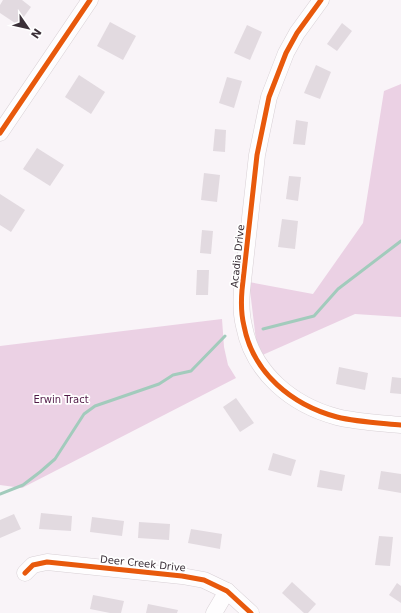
<svg xmlns="http://www.w3.org/2000/svg" width="401" height="613" viewBox="0 0 401 613" font-family="'DejaVu Sans',sans-serif">
<rect width="100%" height="100%" fill="#f9f4f8"/>
<g fill="#ebd1e4">
<polygon points="401,84 401,317 355,314 258,357 249,282 313,294 363,223 384,91"/>
<polygon points="222,319 224,347 228,365 236,378 22,488 0,485 0,346"/>
</g>
<g fill="none" stroke-linecap="round" stroke-linejoin="round">
<g stroke="#a2cbbc" stroke-width="3">
<polyline points="263,329 314,316 338,289 401,241"/>
<polyline points="0,494 23,485 40,472 55,459 84,414 95,406 159,384 173,375 191,371 225,336"/>
</g>
</g>
<g fill="#e2dae0">
<polygon points="3,0 22,0 31,7 18,25 0,13 0,5"/>
<polygon points="110,22 136,36 123,60 97,46"/>
<polygon points="342,23 352,31 337,51 327,44"/>
<polygon points="247,25 262,32 250,60 234,53"/>
<polygon points="316,65 331,72 320,99 304,93"/>
<polygon points="79,75 105,92 91,114 65,97"/>
<polygon points="227,77 242,81 234,108 219,103"/>
<polygon points="296,120 308,122 305,145 293,144"/>
<polygon points="215,129 226,130 225,152 213,151"/>
<polygon points="37,148 64,165 50,186 23,169"/>
<polygon points="204,173 220,175 217,202 201,200"/>
<polygon points="289,176 301,177 298,201 286,199"/>
<polygon points="0,194 25,210 11,232 0,225"/>
<polygon points="282,219 298,221 295,249 278,247"/>
<polygon points="202,230 213,231 211,254 200,253"/>
<polygon points="197,270 209,270 208,295 196,295"/>
<polygon points="339,367 368,373 365,390 336,384"/>
<polygon points="392,377 401,378 401,394 390,393"/>
<polygon points="236,398 254,423 240,432 223,407"/>
<polygon points="273,453 296,460 291,476 268,470"/>
<polygon points="320,470 345,475 342,491 317,487"/>
<polygon points="381,471 401,474 401,493 378,489"/>
<polygon points="41,513 72,516 71,531 39,529"/>
<polygon points="14,514 21,529 0,538 0,520"/>
<polygon points="92,517 124,521 122,536 90,532"/>
<polygon points="139,522 170,524 169,540 138,538"/>
<polygon points="191,529 222,534 220,549 188,543"/>
<polygon points="379,536 393,537 390,566 375,565"/>
<polygon points="292,582 316,604 308,613 304,613 282,593"/>
<polygon points="397,583 401,586 401,603 389,595"/>
<polygon points="93,595 124,601 121,613 110,613 90,609"/>
<polygon points="148,604 178,610 177,613 146,613"/>
</g>
<g fill="none" stroke-linecap="round" stroke-linejoin="round">
<g stroke="#d8d0d5" stroke-width="17">
<g id="minor">
<path d="M321,0L297,33L286,53L269,97L257,155L242,290C241,302 241,314 244,326C253,373 292,405 337,417C357,422 381,423 401,425"/>
<polyline points="0,133 90,0"/>
<polyline points="25,573 33,565 47,562 182,576 204,580 227,591 251,613"/>
<polyline points="214,613 227,591"/>
</g>
</g>
<use href="#minor" stroke="#fefdfe" stroke-width="16"/>
<g stroke="#fff" stroke-width="8">
<g id="cycleway">
<path d="M321,0L297,33L286,53L269,97L257,155L242,290C241,302 241,314 244,326C253,373 292,405 337,417C357,422 381,423 401,425"/>
<polyline points="0,133 90,0"/>
<polyline points="25,573 33,565 47,562 182,576 204,580 227,591 251,613"/>
</g>
</g>
<use href="#cycleway" stroke="#e8590c" stroke-width="5"/>
</g>
<g text-anchor="middle" stroke-width="3.5" stroke-linejoin="round" paint-order="stroke">
<g font-size="10" fill="#3b3038" stroke="#fff">
<text transform="translate(237 256) rotate(-84)" y="4">Acadia Drive</text>
<text transform="translate(143 563) rotate(6)" y="4">Deer Creek Drive</text>
</g>
<g font-size="10" fill="#511a47" stroke="#fff">
<text x="61" y="403">Erwin Tract</text>
</g>
</g>
<g transform="translate(28 28) rotate(124)" stroke="#ffffff" stroke-width="3" paint-order="stroke">
<path d="M0-3L7 15L0 10L-7 15Z" fill="#3b3038"/>
<text y="-6" font-size="11" font-weight="bold" text-anchor="middle" fill="#3b3038">N</text>
</g>
</svg>
